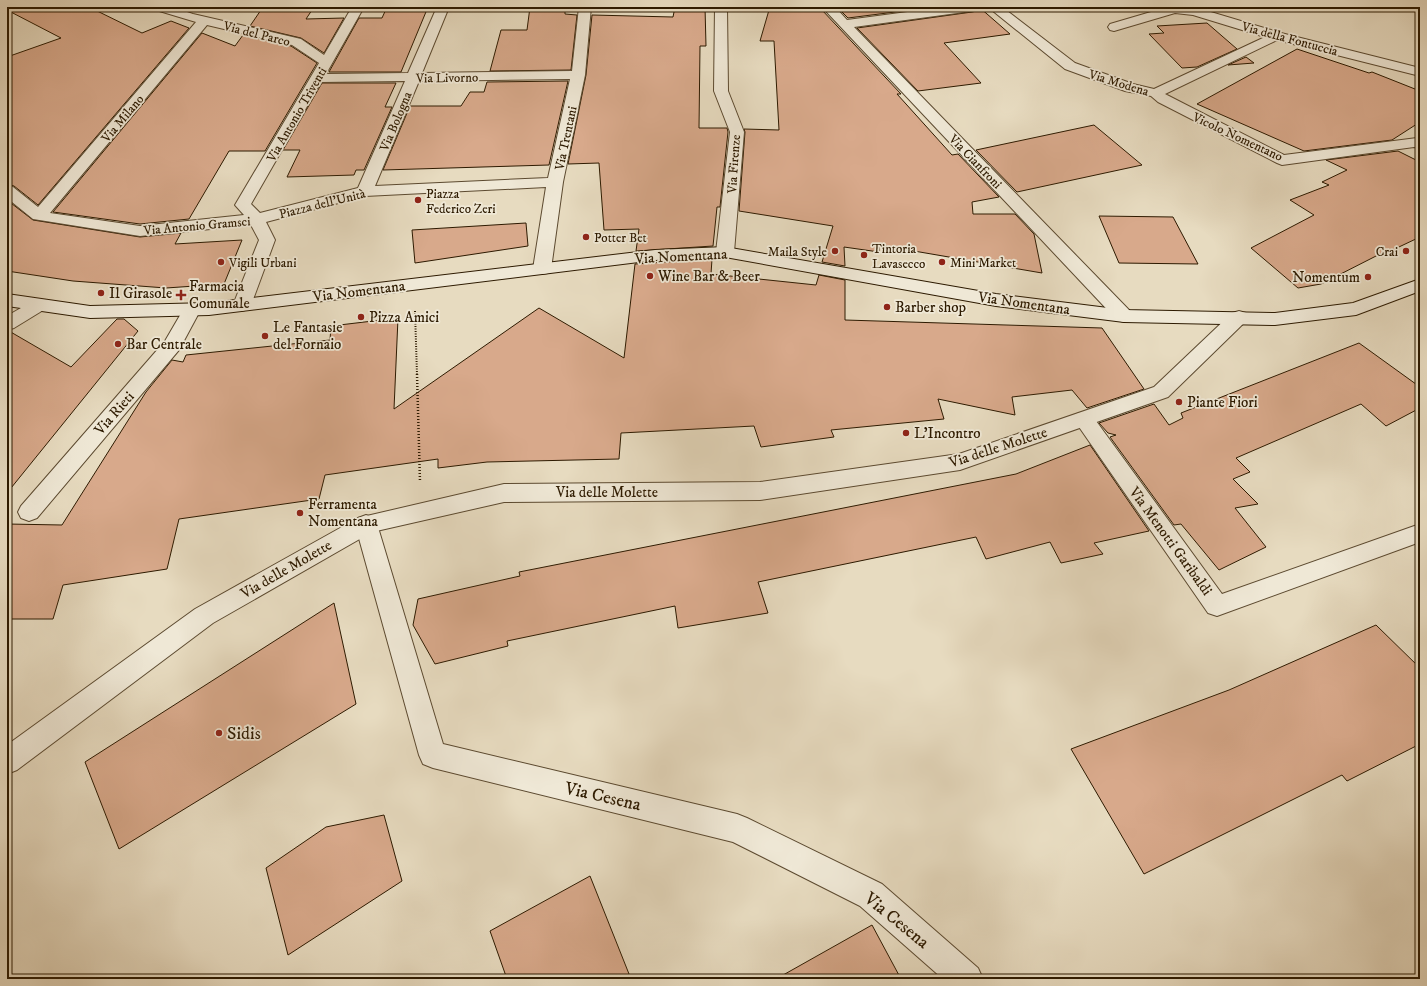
<svg xmlns="http://www.w3.org/2000/svg" width="1427" height="986" viewBox="0 0 1427 986" font-family="'IM FELL DW Pica',serif">
<rect width="100%" height="100%" fill="#e7dbc0"/>
<filter id="stains"><feTurbulence type="fractalNoise" baseFrequency=".005" numOctaves="4"/><feColorMatrix values="0 0 0 0 .2 0 0 0 0 .09 0 0 0 0 .02 0 0 0 .5 -.17"/></filter>
<radialGradient id="worn" r=".72"><stop offset=".6" stop-color="#630" stop-opacity="0"/><stop offset="1" stop-color="#630" stop-opacity=".3"/></radialGradient>
<g fill="#d8a98b" stroke="#2d1a00">
<polygon points="7,7 89,7 142,33 171,21 189,28 38,205 14,186 7,184 7,57 61,38 7,10"/>
<polygon points="263,7 314,7 306,19 344,18 324,53 301,38 250,26"/>
<polygon points="387,7 428,7 401,72 329,72 359,18 382,18"/>
<polygon points="530,7 565,7 565,14 577,15 571,70 490,71 501,30 527,30"/>
<polygon points="675,7 705,7 706,46 700,46 699,128 727,128 728,132 720,207 717,207 713,246 636,251 639,229 604,230 599,163 568,164 586,75 592,15 673,17"/>
<polygon points="863,7 934,7 848,18 838,8"/>
<polygon points="979,7 1010,34 944,43 981,83 918,91 857,28 972,12 977,11"/>
<polygon points="821,9 901,94 897,94 952,155 958,154 999,197 972,202 973,214 1015,214 1034,234 1042,273 879,245 879,252 844,247 845,266 822,262 833,226 739,211 745,132 744,129 779,130 774,41 760,41 769,10"/>
<polygon points="1207,23 1237,49 1197,67 1182,68 1149,34 1164,33 1157,26"/>
<polygon points="202,33 235,46 243,35 291,46 317,63 265,151 229,151 189,219 140,224 53,212"/>
<polygon points="1297,49 1369,73 1372,72 1420,91 1420,122 1392,140 1304,151 1197,104"/>
<polygon points="1246,57 1254,63 1228,65"/>
<polygon points="568,81 549,165 383,170 410,106 461,106 470,92 484,92 487,82"/>
<polygon points="322,83 396,83 385,107 392,107 364,170 356,170 354,175 287,177 300,150 283,150"/>
<polygon points="1094,125 1142,165 1017,192 976,150"/>
<polygon points="1398,151 1420,162 1420,237 1382,255 1380,254 1321,284 1298,288 1251,248 1314,215 1290,200 1329,185 1322,182 1347,170 1326,160"/>
<polygon points="7,200 33,220 140,237 181,233 175,244 242,240 224,284 166,288 73,281 7,271"/>
<polygon points="1099,216 1173,217 1198,264 1119,263"/>
<polygon points="526,223 528,246 415,263 412,230"/>
<polygon points="712,259 711,274 816,285 819,275 845,280 845,320 1102,328 1144,389 1087,408 1072,390 1012,397 1015,415 938,399 944,419 831,430 834,437 761,447 754,426 621,433 619,459 487,462 438,468 438,459 325,475 319,499 179,519 167,569 63,585 53,619 7,619 7,524 62,525 146,392 172,360 183,362 186,355 330,340 331,326 398,318 394,409 539,308 624,358 635,264"/>
<polygon points="117,319 124,319 138,331 7,493 7,331 9,331 71,367"/>
<polygon points="1359,343 1420,387 1420,408 1386,426 1361,404 1236,458 1250,472 1233,479 1258,504 1235,508 1266,547 1219,570 1181,524 1174,525 1110,437 1116,435 1108,433 1099,423 1154,404 1169,425 1183,418 1181,413"/>
<polygon points="1090,445 1149,531 1094,543 1103,554 1061,563 1050,542 986,559 976,537 758,582 768,613 678,628 675,606 507,641 508,646 435,664 413,625 418,599 520,576 519,572 1016,474"/>
<polygon points="334,603 356,704 119,849 85,762"/>
<polygon points="1376,625 1420,668 1420,744 1347,781 1342,775 1144,874 1071,749 1229,690"/>
<polygon points="384,815 402,881 288,955 266,868 326,827"/>
<polygon points="590,876 631,979 507,979 490,931"/>
<polygon points="872,925 901,979 776,979"/>
</g>
<g fill="none" stroke-linecap="round" stroke-linejoin="round">
<g stroke="#5c4a30" stroke-width="2">
<g id="minor">
<path d="M154,7H172L193,14L301,39L324,55L352,7H364L326,74L408,73L437,7H449L422,73L572,71L579,7H591L585,75L563,182L551,269L548,273L542,274L536,273L533,269L546,187L365,196L266,222L275,240L251,305L248,309L242,311L236,309L233,305L259,240L251,225L140,236L33,219L7,198V185L13,187L38,207L196,22L156,10ZM207,25L292,45L319,63L235,205L244,215L140,226L50,213ZM570,79L548,178L375,186L419,81ZM405,81L358,188L260,213L251,204L321,82Z"/>
<polygon points="715,7 727,7 728,91 744,132 734,252 731,256 725,257 719,256 716,252 730,132 714,91"/>
<polygon points="822,7 835,7 847,20 945,7 978,7 976,10 972,11 854,27 1131,312 1133,316 1131,320 1124,322 1117,320"/>
<polygon points="988,7 1002,7 1075,63 1133,84 1154,89 1265,37 1193,15 1175,13 1114,31 1110,30 1108,27 1110,24 1168,7 1194,7 1281,33 1420,68 1420,76 1277,40 1165,94 1284,155 1417,138 1420,138 1420,148 1414,147 1282,165 1277,163 1158,102 1151,96 1125,91 1065,69"/>
<polygon points="39,299 45,301 48,305 45,309 14,328 7,330 7,316 33,301"/>
<polygon points="192,303 198,305 201,309 179,350 37,518 29,521 21,518 18,512 21,506 165,341 186,305"/>
<polygon points="1084,412 1091,414 1222,594 1420,524 1420,542 1217,616 1208,613 1077,424 1074,419 1077,414"/>
<polygon points="366,515 374,518 377,524 443,744 737,814 747,818 882,884 978,968 983,979 943,979 860,906 733,842 433,768 423,764 419,755 355,524 358,518"/>
</g>
</g>
<g stroke="#5c4a30" stroke-width="2">
<polygon id="tertiary" points="1239,311 1246,313 1248,317 1246,321 1168,397 960,470 760,500 504,502 372,532 213,623 17,770 7,774 7,745 195,609 358,518 504,484 760,482 959,454 1154,387 1232,313"/>
</g>
<g stroke="#2d1a00" stroke-width="2">
<polygon id="secondary" points="725,247 996,294 1124,310 1275,313 1353,303 1420,279 1420,291 1356,315 1275,325 1124,322 996,306 725,257 655,260 209,315 90,318 7,306 7,294 90,306 209,303 655,250"/>
</g>
<polyline stroke="#2d1a00" stroke-width="2" stroke-dasharray="1 1.5" stroke-linecap="butt" points="415,311 417,375"/>
<polyline stroke="#2d1a00" stroke-width="2.5" stroke-dasharray="1 2" stroke-linecap="butt" points="417,374 420,482"/>
<use href="#minor" fill="#efe8d6" fill-rule="evenodd"/>
<use href="#tertiary" fill="#efe8d6" fill-rule="evenodd"/>
<use href="#secondary" fill="#efe8d6" fill-rule="evenodd"/>
</g>
<g fill="#8f2418" stroke="#efe8d6" stroke-width="1.5">
<circle cx="418" cy="200" r="4"/>
<circle cx="586" cy="237" r="4"/>
<circle cx="835" cy="251" r="4"/>
<circle cx="1406" cy="251" r="4"/>
<circle cx="864" cy="255" r="4"/>
<circle cx="221" cy="262" r="4"/>
<circle cx="942" cy="262" r="4"/>
<circle cx="650" cy="276" r="4"/>
<circle cx="1368" cy="277" r="4"/>
<circle cx="101" cy="293" r="4"/>
<path d="M179 289h4v4h4v4h-4v4h-4v-4h-4v-4h4z"/>
<circle cx="887" cy="307" r="4"/>
<circle cx="361" cy="317" r="4"/>
<circle cx="265" cy="336" r="4"/>
<circle cx="118" cy="344" r="4"/>
<circle cx="1179" cy="402" r="4"/>
<circle cx="906" cy="433" r="4"/>
<circle cx="300" cy="513" r="4"/>
<circle cx="219" cy="733" r="4"/>
</g>
<g text-anchor="middle" stroke-width="3.5" stroke-linejoin="round" paint-order="stroke">
<g font-size="13" fill="#2d1a00" stroke="#efe8d6">
<text transform="translate(257 33) rotate(14)" y="5">Via del Parco</text>
<text transform="translate(1290 38) rotate(15)" y="5">Via della Fontuccia</text>
<text transform="translate(447 77) rotate(-1)" y="5">Via Livorno</text>
<text transform="translate(1119 82) rotate(17)" y="5">Via Modena</text>
<text transform="translate(296 114) rotate(-60)" y="5">Via Antonio Triventi</text>
<text transform="translate(122 118) rotate(-50)" y="5">Via Milano</text>
<text transform="translate(395 121) rotate(-67)" y="5">Via Bologna</text>
<text transform="translate(1238 136) rotate(25)" y="5">Vicolo Nomentano</text>
<text transform="translate(565 138) rotate(-78)" y="5">Via Trentani</text>
<text transform="translate(976 161) rotate(46)" y="5">Via Cianfroni</text>
<text transform="translate(733 164) rotate(-86)" y="5">Via Firenze</text>
<text transform="translate(322 203) rotate(-14)" y="5">Piazza dell'Unità</text>
<text transform="translate(197 225) rotate(-5)" y="5">Via Antonio Gramsci</text>
</g>
<g font-size="13" fill="#2d1a00" stroke="#efe8d6" text-anchor="start">
<text x="426" y="198">Piazza<tspan x="426" dy="15">Federico Zeri</tspan></text>
<text x="594" y="242">Potter Bet</text>
<text x="872" y="253">Tintoria<tspan x="872" dy="15">Lavasecco</tspan></text>
<text x="827" y="256" text-anchor="end">Maila Style</text>
<text x="1398" y="256" text-anchor="end">Crai</text>
<text x="229" y="267">Vigili Urbani</text>
<text x="950" y="267">Mini Market</text>
</g>
<g font-size="15" fill="#2d1a00" stroke="#efe8d6">
<text transform="translate(681 256) rotate(-3)" y="5">Via Nomentana</text>
<text transform="translate(359 291) rotate(-7)" y="5">Via Nomentana</text>
<text transform="translate(1024 303) rotate(8)" y="5">Via Nomentana</text>
<text transform="translate(114 413) rotate(-49)" y="5">Via Rieti</text>
<text transform="translate(998 447) rotate(-18)" y="5">Via delle Molette</text>
<text x="607" y="497">Via delle Molette</text>
<text transform="translate(1171 541) rotate(54)" y="5">Via Menotti Garibaldi</text>
<text transform="translate(286 569) rotate(-30)" y="5">Via delle Molette</text>
</g>
<g font-size="15" fill="#2d1a00" stroke="#efe8d6" text-anchor="start">
<text x="658" y="281">Wine Bar &amp; Beer</text>
<text x="1360" y="282" text-anchor="end">Nomentum</text>
<text x="189" y="291">Farmacia<tspan x="189" dy="17">Comunale</tspan></text>
<text x="109" y="298">Il Girasole</text>
<text x="895" y="312">Barber shop</text>
<text x="369" y="322">Pizza Amici</text>
<text x="273" y="332">Le Fantasie<tspan x="273" dy="17">del Fornaio</tspan></text>
<text x="126" y="349">Bar Centrale</text>
<text x="1187" y="407">Piante Fiori</text>
<text x="914" y="438">L'Incontro</text>
<text x="308" y="509">Ferramenta<tspan x="308" dy="17">Nomentana</tspan></text>
</g>
<g font-size="18" fill="#2d1a00" stroke="#efe8d6" text-anchor="start">
<text x="227" y="739">Sidis</text>
</g>
<g font-size="18" fill="#2d1a00" stroke="#efe8d6">
<text transform="translate(603 796) rotate(13)" y="6">Via Cesena</text>
<text transform="translate(897 920) rotate(39)" y="6">Via Cesena</text>
</g>
</g>
<rect width="1427" height="986" fill="none" stroke="#e7dbc0" stroke-width="24"/>
<rect x="8" y="8" width="1411" height="970" fill="none" stroke="#2d1a00" stroke-width="2"/>
<rect x="12" y="12" width="1403" height="962" fill="none" stroke="#2d1a00"/>
<rect width="100%" height="100%" filter="url(#stains)"/>
<rect width="100%" height="100%" fill="url(#worn)"/>
</svg>
